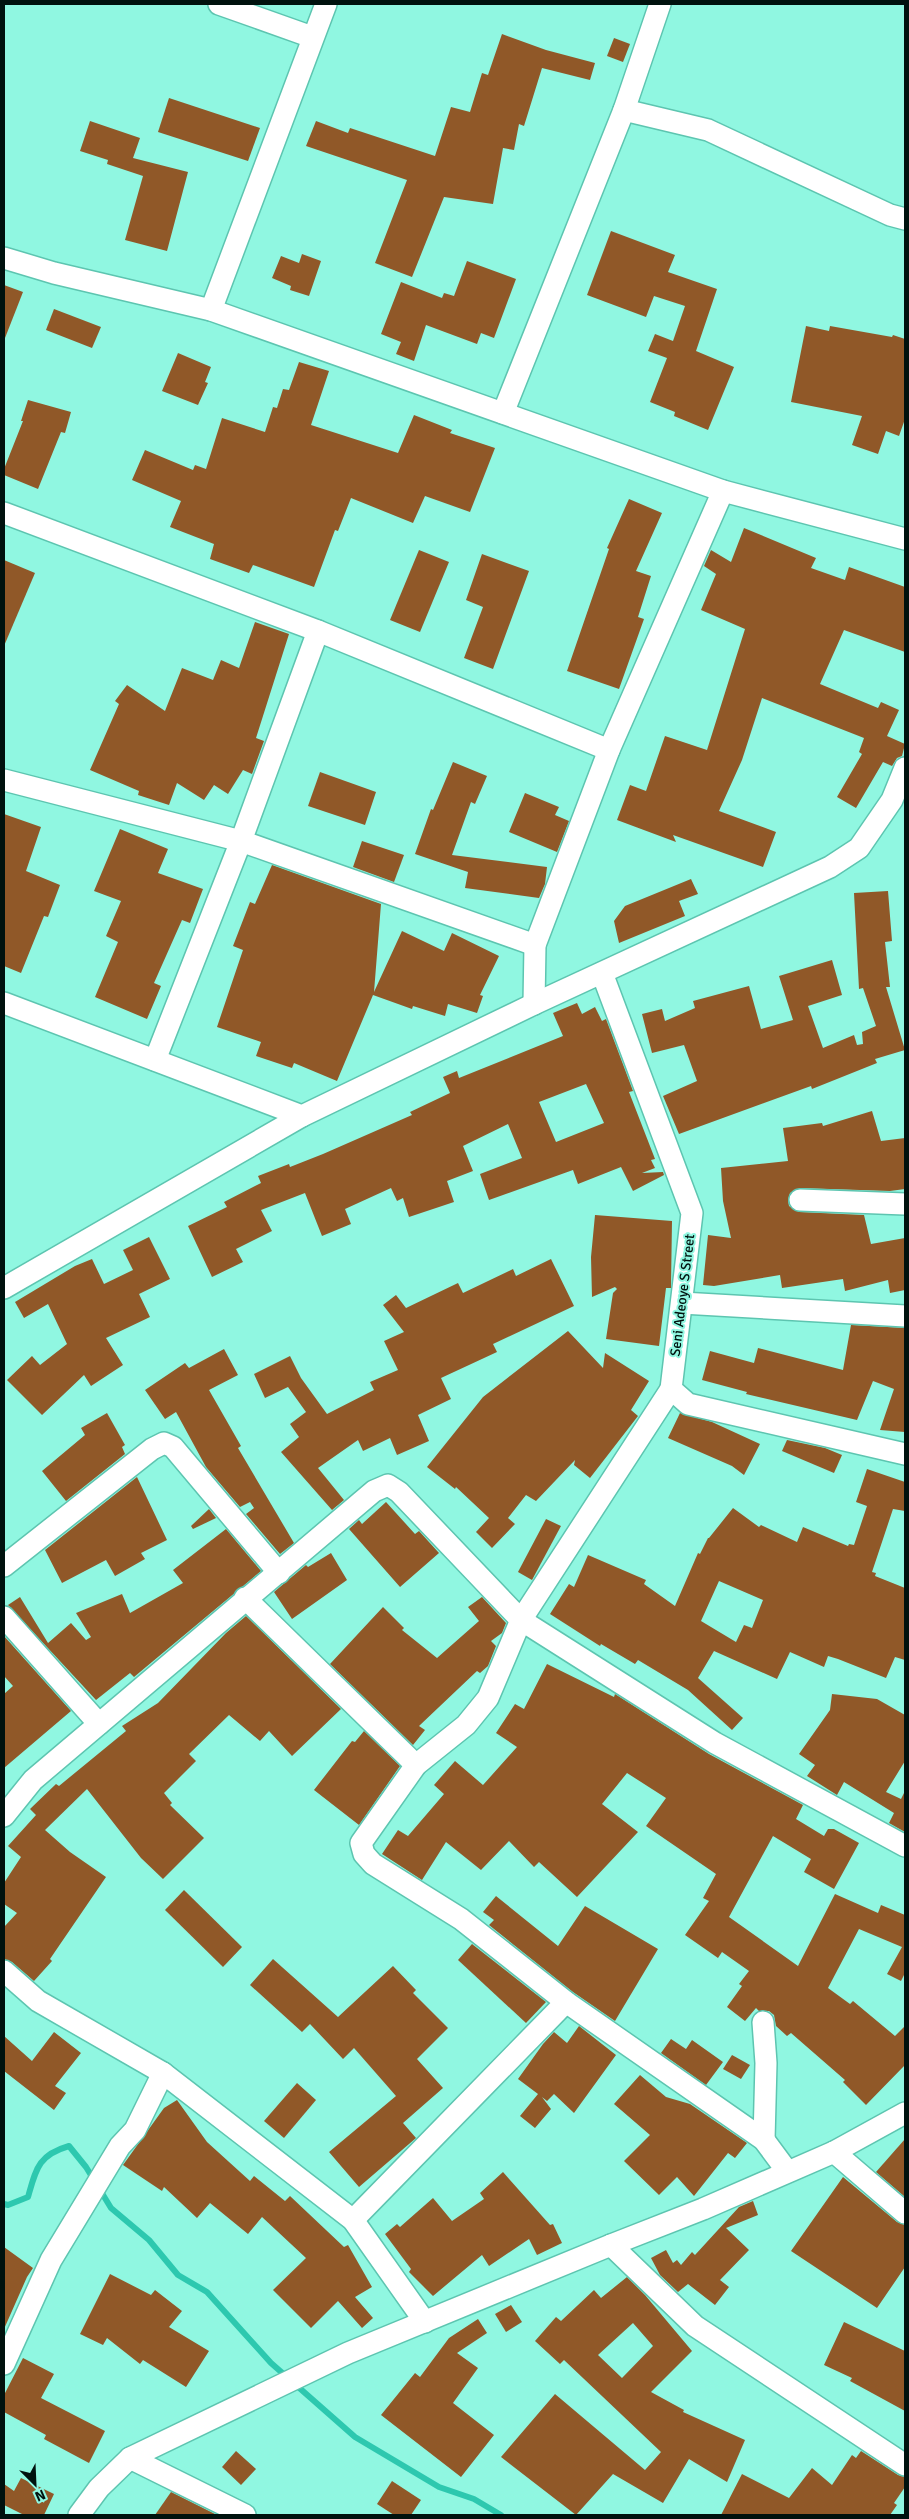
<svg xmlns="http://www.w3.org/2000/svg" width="909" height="2519" viewBox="0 0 909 2519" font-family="Signika,sans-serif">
<rect width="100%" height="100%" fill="#90f7e1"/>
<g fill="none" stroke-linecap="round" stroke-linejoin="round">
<path stroke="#2dc8af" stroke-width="6" d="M4,2204L8,2205L28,2197C36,2169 38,2155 69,2146L86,2167L111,2208L149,2240L178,2275L207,2292L271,2363L355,2437L439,2487L474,2499L501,2515"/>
</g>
<g fill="#905828" fill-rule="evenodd">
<polygon points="502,34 546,50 595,63 590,80 542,68 524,126 519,124 514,150 503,148 493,204 444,197 412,277 375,263 407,180 306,146 316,121 348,133 350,128 435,156 451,107 470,112 482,73 488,75"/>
<polygon points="614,38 630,44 623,62 607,56"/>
<polygon points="169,98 260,128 248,161 158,132"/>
<polygon points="90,121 140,138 133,158 188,172 167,251 125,240 143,176 107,164 108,160 80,151"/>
<polygon points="611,231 675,255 668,272 717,289 696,351 734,367 708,430 674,416 675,412 650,402 667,358 648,351 655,334 673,341 685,306 654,296 646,317 587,295"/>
<polygon points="302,254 321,261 309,296 290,290 291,286 272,278 281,256 299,263"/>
<polygon points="467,261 516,279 494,338 481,333 477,344 426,325 414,361 396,354 401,342 381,334 401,282 442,298 444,293 454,296"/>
<polygon points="4,285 23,292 5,338 4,338"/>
<polygon points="54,309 101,327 92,348 46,330"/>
<polygon points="806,326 829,331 830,326 892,337 893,335 905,339 905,419 899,436 886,431 878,454 852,445 862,416 791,402"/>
<polygon points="178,353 211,367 205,382 208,383 198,405 162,391"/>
<polygon points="299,362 329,371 311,425 398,453 414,415 452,430 450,433 495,448 470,512 425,496 413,523 351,498 338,531 335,530 314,587 253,565 249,573 210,559 214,544 170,527 181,501 132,480 145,450 193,470 195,465 206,469 222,418 265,432 273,407 277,408 283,389 289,390"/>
<polygon points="28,400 71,412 65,433 61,432 38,489 4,475 4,469 23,421 21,421"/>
<polygon points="629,499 662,513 636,571 651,576 638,617 644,619 619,689 567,671 609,549 607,548"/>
<polygon points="744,528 816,558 811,568 845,580 849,567 905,587 905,652 844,630 820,684 878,708 881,702 899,710 887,736 905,744 902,756 897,758 892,766 883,762 856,808 837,797 862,754 859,752 864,738 762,698 742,760 719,811 776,832 763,867 673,835 676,842 617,820 630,785 646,791 665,736 707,750 745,629 701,610 716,574 704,566 711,550 731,562"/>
<polygon points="419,550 449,562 420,632 390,620"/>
<polygon points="482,554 529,571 493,669 464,658 483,607 466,600"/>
<polygon points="4,560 35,573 4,646"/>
<polygon points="255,622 289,634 256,738 264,741 252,774 243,770 228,794 214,785 204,800 177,783 169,805 138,795 139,791 90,770 119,704 115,701 127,685 165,711 182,668 213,680 221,660 239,668"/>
<polygon points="453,762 487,776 475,804 471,802 452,855 547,867 545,884 539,898 465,888 468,872 415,854 431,809 433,810"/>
<polygon points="320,772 376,792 365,825 308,806"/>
<polygon points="525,793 559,807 555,815 569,821 557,852 509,832"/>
<polygon points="4,814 41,827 26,871 60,885 48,917 44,916 21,973 4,966"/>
<polygon points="120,829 168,849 158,873 203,889 190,923 182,920 154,983 161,986 147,1019 95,997 118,942 106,936 121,901 94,891"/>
<polygon points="362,841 404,855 394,882 353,867"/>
<polygon points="272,865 381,904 374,992 402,931 444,951 452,933 499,956 480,995 483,996 477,1013 448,1004 445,1016 413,1006 412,1009 373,995 337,1081 294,1063 292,1068 256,1056 261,1042 217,1027 243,950 233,946 250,902 255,904"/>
<polygon points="691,879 698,894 679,901 685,916 619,943 614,921 625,906"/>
<polygon points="888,891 892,941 885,942 890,987 886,987 905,1050 875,1059 877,1063 812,1089 811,1086 679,1134 663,1096 697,1081 684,1045 652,1053 642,1014 662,1009 665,1021 695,1008 693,1001 749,986 761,1029 793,1020 779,976 832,960 842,995 808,1006 823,1048 854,1035 857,1045 863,1044 862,1032 876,1026 863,988 859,989 854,893"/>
<path d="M577,1003L582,1014L595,1007L602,1021L606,1019L633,1091L629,1092L655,1159L651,1160L655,1168L642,1173L663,1172L664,1175L633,1191L621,1167L578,1184L573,1170L489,1200L480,1174L522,1158L508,1124L463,1146L473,1171L447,1181L454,1202L409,1217L403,1198L397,1201L391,1188L345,1209L351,1224L322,1236L305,1193L261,1210L272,1231L236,1249L243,1262L212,1277L188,1226L227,1207L224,1202L261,1183L258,1176L289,1164L290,1167L323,1154L412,1115L410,1112L450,1093L443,1077L457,1071L459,1078L563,1036L553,1013ZM586,1084L604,1123L556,1142L539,1102Z"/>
<polygon points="872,1111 881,1141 905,1138 905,1189 890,1191 800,1188 790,1193 788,1200 789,1206 799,1212 864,1215 871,1244 905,1238 905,1290 890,1293 888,1280 845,1291 843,1279 782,1288 780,1275 714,1286 703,1285 708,1235 731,1238 723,1201 721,1168 788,1161 783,1128 822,1123 823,1126"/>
<polygon points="595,1215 672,1221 671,1285 671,1288 666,1288 659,1346 606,1339 613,1293 617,1289 615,1287 592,1297 591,1257"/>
<polygon points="149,1237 170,1279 139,1294 150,1317 106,1338 123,1365 91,1386 84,1375 42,1415 7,1380 32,1356 40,1365 67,1344 48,1304 24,1318 15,1302 75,1266 92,1259 104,1284 133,1270 123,1250"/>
<polygon points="551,1259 574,1306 493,1344 497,1352 441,1378 451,1399 418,1415 429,1441 397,1455 390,1438 363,1451 358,1440 318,1468 344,1500 332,1510 281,1452 299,1437 290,1424 306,1412 288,1387 265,1398 254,1374 290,1356 301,1378 327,1414 374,1390 370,1382 398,1370 384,1341 404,1332 383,1305 396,1295 406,1308 458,1283 463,1293 513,1269 516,1276"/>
<polygon points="851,1325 905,1328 905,1432 880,1430 894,1389 873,1381 857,1420 746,1394 747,1392 702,1380 710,1351 754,1363 758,1348 843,1370"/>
<polygon points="568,1331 603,1368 605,1353 649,1381 631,1410 638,1416 590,1478 574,1465 575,1460 536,1501 526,1495 508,1518 515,1524 492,1548 476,1532 489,1518 456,1487 455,1489 427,1467 483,1397"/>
<polygon points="224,1349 238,1375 209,1390 241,1446 238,1448 294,1543 280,1554 246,1514 254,1508 250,1502 240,1507 206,1467 176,1412 165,1419 145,1390 185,1363 189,1368"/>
<polygon points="107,1413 125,1445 122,1447 125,1454 66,1501 42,1471 85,1435 81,1428"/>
<polygon points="680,1413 712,1422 760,1444 744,1475 732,1466 668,1438"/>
<polygon points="787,1440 825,1448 842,1455 834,1473 782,1451"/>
<path d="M867,1469L905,1482V1511L893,1509L872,1572L876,1573L875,1576L905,1588V1660L895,1657L886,1678L838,1659L828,1656L824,1667L790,1652L777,1679L714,1651L698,1678L743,1718L732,1730L688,1690L638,1660L635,1664L601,1644L600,1646L550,1614L569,1584L574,1587L588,1555L646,1580L644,1584L675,1606L698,1553L700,1554L708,1538H709L733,1508L759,1527L761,1525L797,1542L803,1527L848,1546L849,1544L854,1545L867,1506L856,1502ZM719,1581L763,1600L752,1628L744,1625L736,1642L701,1621Z"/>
<polygon points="137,1477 167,1540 141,1553 145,1559 115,1576 106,1560 62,1583 45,1550"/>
<polygon points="386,1502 415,1534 419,1531 439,1553 400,1587 349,1529 359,1520 362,1524"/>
<polygon points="209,1509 216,1518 193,1529 191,1526"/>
<polygon points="546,1519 561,1526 532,1580 518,1572"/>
<polygon points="226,1529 261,1571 134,1677 130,1673 96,1700 8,1605 20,1597 48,1643 71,1623 86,1640 91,1637 76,1613 122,1594 130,1613 183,1583 173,1570"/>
<polygon points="331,1553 347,1580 292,1619 274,1592 306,1565 308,1567"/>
<polygon points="482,1597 506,1623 502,1633 491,1641 496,1646 488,1666 480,1673 477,1671 419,1726 425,1730 413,1745 330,1664 383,1607 404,1628 402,1630 437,1658 479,1621 468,1607"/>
<polygon points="246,1616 341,1709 292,1756 269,1731 260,1741 229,1715 189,1754 196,1761 164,1793 172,1803 170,1805 204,1838 163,1879 141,1858 87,1789 45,1830 70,1852 106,1877 50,1959 52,1961 34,1981 12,1962 4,1959 4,1927 17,1913 4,1904 4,1883 21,1857 8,1846 36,1815 30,1809 56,1784 59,1786 126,1731 122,1726 158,1703 226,1633"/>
<polygon points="4,1636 71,1711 4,1768 4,1694 13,1686 4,1676"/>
<polygon points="547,1664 614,1697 615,1694 709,1754 803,1805 796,1819 824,1836 828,1829 834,1829 859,1843 834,1889 804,1872 811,1859 773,1836 729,1917 798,1966 835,1894 878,1913 881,1905 905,1915 905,1973 901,1981 887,1974 902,1947 859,1929 828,1988 850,2004 853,2001 895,2036 905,2026 905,2065 866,2105 843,2082 845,2080 791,2033 787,2036 776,2026 774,2015 769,2011 759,2011 756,2008 745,2021 727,2007 742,1986 739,1984 749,1971 722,1952 718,1958 685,1935 709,1901 703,1898 716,1874 646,1826 666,1798 627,1773 602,1804 638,1832 577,1897 539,1862 534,1867 509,1841 481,1870 446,1842 422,1880 382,1854 398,1830 408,1836 444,1794 434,1785 455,1761 483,1785 517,1747 496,1733 515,1704 524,1709"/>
<polygon points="832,1694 877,1699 905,1715 905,1761 886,1792 901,1799 905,1791 905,1832 889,1823 894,1813 844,1782 837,1795 807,1776 815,1765 799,1754 830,1710"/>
<polygon points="364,1731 400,1766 359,1825 314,1790 352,1741 355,1742"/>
<polygon points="184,1890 242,1947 223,1967 165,1910"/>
<polygon points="496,1896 558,1946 585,1906 658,1949 615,2021 573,1992 489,1925 494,1920 483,1912"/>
<polygon points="472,1944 546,2002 526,2023 458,1960"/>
<polygon points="273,1959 338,2017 393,1966 416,1990 413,1993 448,2028 417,2059 443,2088 403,2123 416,2138 359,2187 329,2152 396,2096 354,2048 343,2059 310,2024 302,2032 250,1985"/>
<polygon points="579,2026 616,2055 574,2113 554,2094 547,2101 542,2097 551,2109 535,2128 520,2116 538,2094 518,2079 543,2044 554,2032 567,2043"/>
<polygon points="54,2032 81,2053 55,2086 66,2093 54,2110 4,2071 4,2036 32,2061"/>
<polygon points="671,2039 686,2049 692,2040 723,2062 706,2085 661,2053"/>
<polygon points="732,2055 750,2065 741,2079 723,2069"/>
<polygon points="640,2075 666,2097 690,2104 747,2143 735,2158 728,2153 694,2196 677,2177 659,2195 624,2161 650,2135 614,2104"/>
<polygon points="297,2083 316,2100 284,2138 264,2121"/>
<polygon points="177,2100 207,2142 250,2181 254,2176 285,2201 290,2196 344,2247 348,2245 372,2287 355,2297 373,2318 362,2328 338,2301 311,2328 273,2290 306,2258 262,2217 248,2234 210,2203 197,2218 164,2187 162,2191 123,2165 164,2108"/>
<polygon points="905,2139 905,2197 876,2172"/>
<polygon points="503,2172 550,2225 553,2224 562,2243 537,2255 529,2239 489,2266 482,2255 433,2296 409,2272 411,2269 385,2234 397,2224 400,2227 433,2198 452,2221 484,2199 480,2193"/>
<polygon points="843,2177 897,2222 905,2225 905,2267 877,2308 791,2251"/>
<polygon points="753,2201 758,2215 726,2228 749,2250 720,2280 729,2287 715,2305 688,2284 678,2292 660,2275 651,2258 666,2250 673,2263 677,2260 681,2265 692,2252 695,2255 739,2207"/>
<polygon points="4,2247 33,2268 27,2277 4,2329"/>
<polygon points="110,2274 151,2295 155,2290 182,2311 169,2327 209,2351 186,2387 143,2360 140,2364 107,2338 103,2345 80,2334"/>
<path d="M627,2277L645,2295L692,2351L651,2392L684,2410L683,2412L745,2440L727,2482L689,2459L663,2503L613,2474L576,2515L501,2457L555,2394L645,2470L661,2452L564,2360L560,2364L535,2341L556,2317L561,2321L594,2290L601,2298ZM633,2323L653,2346L622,2378L598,2355Z"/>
<polygon points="511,2305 522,2322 506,2332 495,2314"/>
<polygon points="478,2319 487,2333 457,2353 478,2368 453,2403 494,2435 461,2477 381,2415 415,2373 420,2377 449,2338"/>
<polygon points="844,2322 905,2351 905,2411 850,2381 852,2378 824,2365"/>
<polygon points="23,2358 54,2374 41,2398 105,2431 89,2463 44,2439 46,2435 4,2412 4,2395"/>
<polygon points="236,2451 256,2469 241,2485 222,2467"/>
<polygon points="861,2451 898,2475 905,2477 905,2487 894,2503 897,2505 890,2515 721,2515 742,2474 789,2498 812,2468 832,2485 852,2455 856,2458"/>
<polygon points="21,2478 54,2494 44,2515 24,2515 4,2505 4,2484 14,2491"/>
<polygon points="392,2481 421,2500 411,2515 394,2515 377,2504"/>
<polygon points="171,2492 217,2515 155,2515"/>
</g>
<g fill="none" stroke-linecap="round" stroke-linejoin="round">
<g stroke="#5dc5b0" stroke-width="24">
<g id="minor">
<polyline points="219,4 312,37"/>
<polyline points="624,110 708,130 890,215 905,219"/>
<polyline points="4,258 54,273 211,310 723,491 905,539"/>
<polyline points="211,310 326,4"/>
<polyline points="503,413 624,110 660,4"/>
<polyline points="4,513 318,631 609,750"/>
<polyline points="4,780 241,841 535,945"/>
<polyline points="602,973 692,1213 671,1389 688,1404 905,1454"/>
<polyline points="4,1003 302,1116 534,1004 830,867 859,848 892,800 905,768"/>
<polyline points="534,1004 535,945 609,750 723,491"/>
<polyline points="155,1060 241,841 318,631"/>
<polyline points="800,1200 905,1204"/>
<polyline points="4,1288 302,1116"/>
<polyline points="682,1303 905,1316"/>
<polyline points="671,1389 521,1620 488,1698 466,1725 416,1765 361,1843 364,1854 373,1864 461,1919 566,2002 764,2140 787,2171"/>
<polyline points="4,1566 152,1449 164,1443 173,1447 279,1573"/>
<polyline points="245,1598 416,1765"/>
<polyline points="4,1617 99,1724"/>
<polyline points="4,1816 33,1780 374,1491 388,1485 399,1492 521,1620 715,1743 905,1846"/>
<polyline points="4,1971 38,2001 163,2073 353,2220 425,2322"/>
<polyline points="763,2022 766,2063 764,2140"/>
<polyline points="834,2152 905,2213"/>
<polyline points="353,2220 566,2002"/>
<polyline points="611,2245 695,2326 905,2465"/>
<polyline points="4,2364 51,2260 120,2146 135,2130 163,2073"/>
<polyline points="130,2458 245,2515"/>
<polyline points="79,2515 99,2488 130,2458 348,2353 611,2245 703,2209 834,2152 905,2113"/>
</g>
</g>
<use href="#minor" stroke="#fff" stroke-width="21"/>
</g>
<g text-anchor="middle" stroke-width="4" stroke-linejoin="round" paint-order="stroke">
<g font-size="14" fill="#00120e" stroke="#90f7e1">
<text transform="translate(682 1295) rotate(-83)" y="5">Seni Adeoye S Street</text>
</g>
</g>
<rect width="909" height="2519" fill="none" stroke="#00120e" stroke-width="10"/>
<g transform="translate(35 2484) rotate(156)" stroke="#90f7e1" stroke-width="4" paint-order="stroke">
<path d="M0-4L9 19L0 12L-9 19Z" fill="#00120e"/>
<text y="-8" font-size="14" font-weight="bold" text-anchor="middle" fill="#00120e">N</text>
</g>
</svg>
